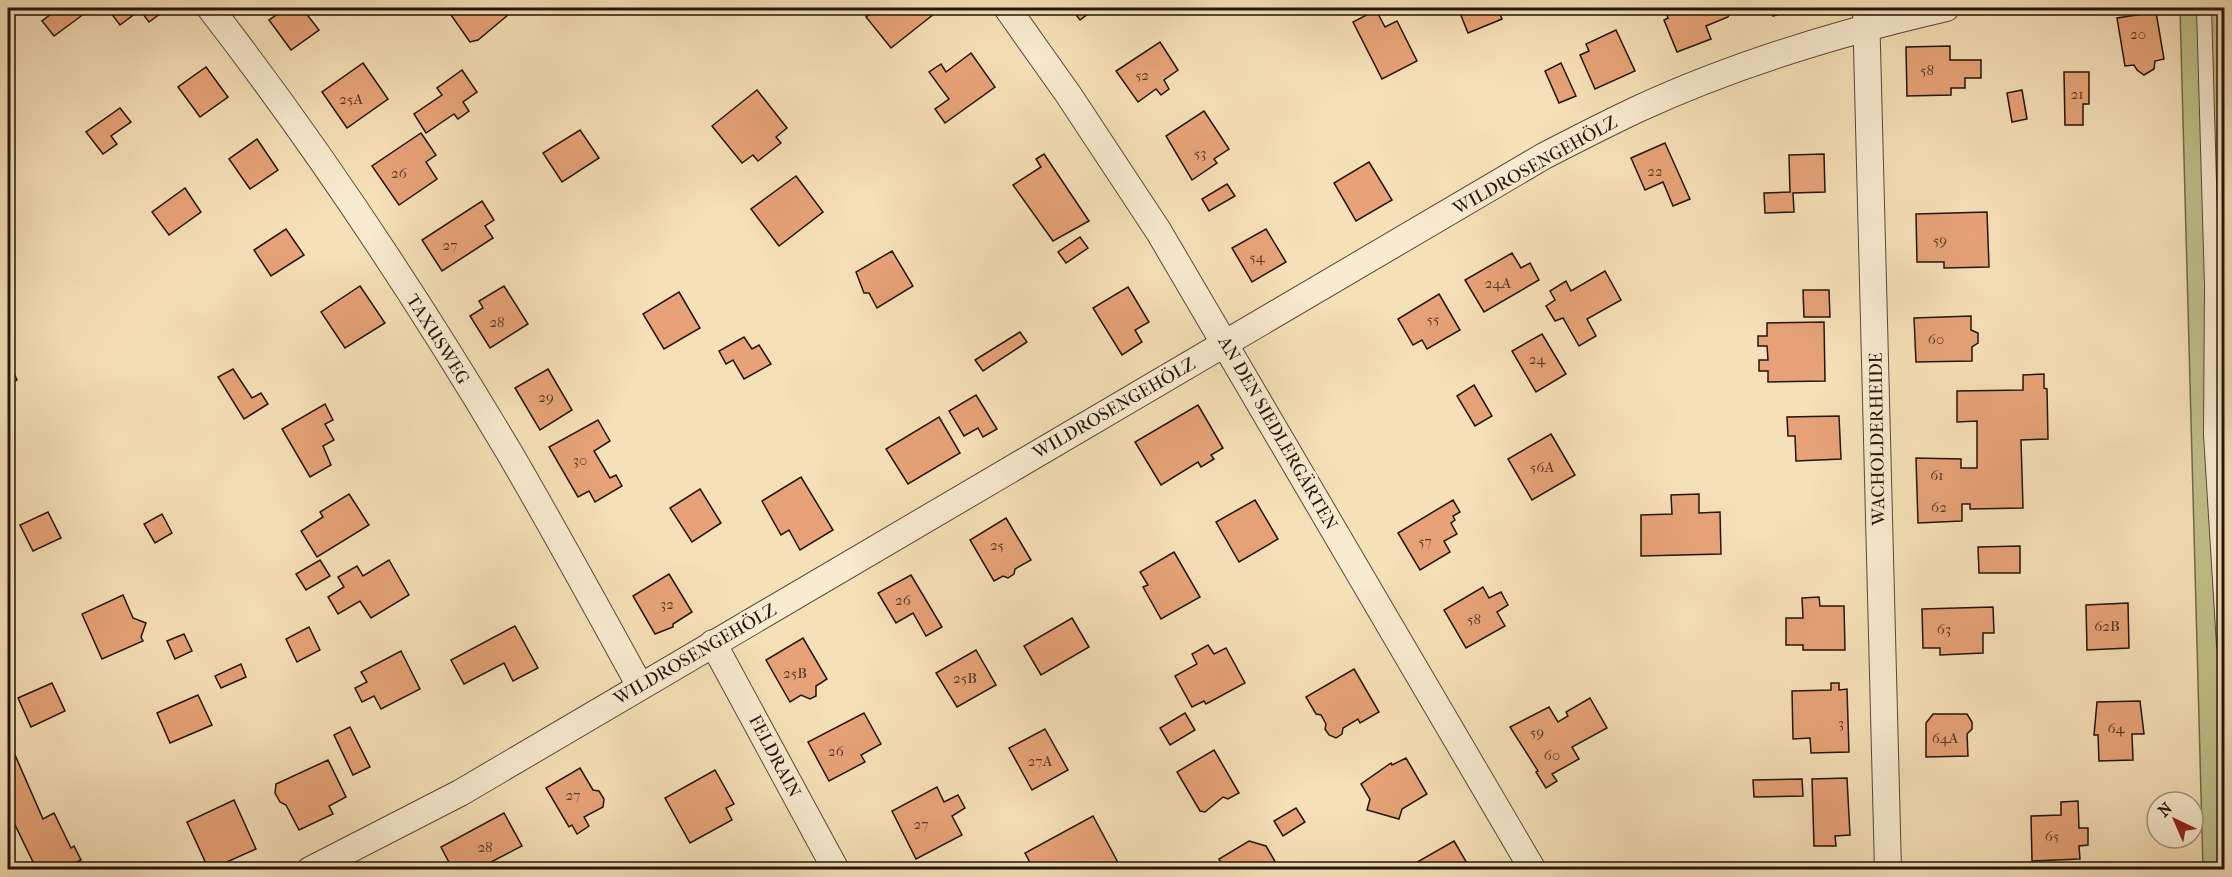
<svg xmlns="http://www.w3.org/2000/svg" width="2232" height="877" viewBox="0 0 2232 877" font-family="'IM FELL French Canon',serif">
<rect width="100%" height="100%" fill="#f6e0b7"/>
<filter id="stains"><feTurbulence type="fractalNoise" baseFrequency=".00333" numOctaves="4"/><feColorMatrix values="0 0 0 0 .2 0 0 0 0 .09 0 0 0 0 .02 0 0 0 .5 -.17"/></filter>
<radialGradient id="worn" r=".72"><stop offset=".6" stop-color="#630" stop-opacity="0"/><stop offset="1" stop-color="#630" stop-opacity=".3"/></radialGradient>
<polygon fill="#c0c18c" stroke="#726b4c" stroke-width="1.5" points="2180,8 2224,8 2224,869 2203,869"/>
<g fill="#e7a377" stroke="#23150d" stroke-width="1.5">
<polygon points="59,8 73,9 92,8 54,36 42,21"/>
<polygon points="107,8 161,8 164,11 149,22 140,10 120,25"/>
<polygon points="287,8 302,8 319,30 291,50 269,20"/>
<polygon points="446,8 502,8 508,15 478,40 470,42"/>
<polygon points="878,8 937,8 939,10 891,48 866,17"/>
<polygon points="1071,8 1096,8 1080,20"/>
<polygon points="1458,8 1497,8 1502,19 1468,33"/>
<polygon points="1659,8 1728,8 1730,13 1728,17 1706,26 1711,39 1677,52 1664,20 1668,18 1665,9 1660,11"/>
<polygon points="1770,8 1799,8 1773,16"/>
<polygon points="1376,10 1385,27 1397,21 1417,61 1382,79 1353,22"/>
<polygon points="2156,12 2164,59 2155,61 2154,69 2144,75 2137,70 2134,65 2125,66 2117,18"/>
<polygon points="1616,30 1635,71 1595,89 1580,55 1589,51 1586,44"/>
<polygon points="1160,42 1178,70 1164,80 1169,89 1161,95 1156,89 1138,102 1116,71"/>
<polygon points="1950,46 1950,60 1981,60 1981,78 1965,78 1965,88 1951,88 1951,95 1907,96 1906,47"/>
<polygon points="971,53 995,87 945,123 935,109 949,99 929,72 941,64 946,72"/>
<polygon points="363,63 388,99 347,128 322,92"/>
<polygon points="1561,63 1576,96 1559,103 1545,71"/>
<polygon points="206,67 228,97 200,117 178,87"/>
<polygon points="462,70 477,92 463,102 469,111 458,119 454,114 426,133 414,114 442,95 437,88"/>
<polygon points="2064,72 2089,72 2089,104 2083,104 2083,125 2065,125"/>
<polygon points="757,90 787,128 776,137 781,143 758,161 753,155 742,163 712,126"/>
<polygon points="2022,90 2027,119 2012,122 2007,93"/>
<polygon points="120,108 131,122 111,136 117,144 103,154 86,132"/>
<polygon points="1204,111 1229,149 1214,159 1217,163 1192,180 1166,136"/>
<polygon points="580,130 599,158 562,182 543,153"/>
<polygon points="421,133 436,155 426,162 437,179 399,205 372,166"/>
<polygon points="257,139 278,170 250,189 229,159"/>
<polygon points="1665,143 1690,199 1673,206 1663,182 1645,190 1631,158"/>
<polygon points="1044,154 1089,221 1053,241 1013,185 1041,167 1036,159"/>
<polygon points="1824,154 1825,192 1793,193 1794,212 1765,213 1764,193 1790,192 1789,155"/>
<polygon points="1369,162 1392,200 1356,221 1334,183"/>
<polygon points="796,176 823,212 779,246 751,209"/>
<polygon points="1227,184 1235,196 1209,211 1202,199"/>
<polygon points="185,188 201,212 169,235 152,212"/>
<polygon points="482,201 494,220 485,226 493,238 442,271 422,240"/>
<polygon points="1987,212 1989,267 1944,268 1944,262 1917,262 1916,214"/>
<polygon points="286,229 304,255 271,276 254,250"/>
<polygon points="1266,229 1286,262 1252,282 1232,248"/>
<polygon points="1080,237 1088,248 1066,263 1058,252"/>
<polygon points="892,251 913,286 877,308 869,293 864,293 856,272"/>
<polygon points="1512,253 1521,268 1530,263 1539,280 1484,312 1465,280"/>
<polygon points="1605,271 1621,300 1587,319 1596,336 1579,346 1563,318 1555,321 1546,306 1555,300 1550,291 1566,281 1571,291"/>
<polygon points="360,286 385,323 345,348 321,312"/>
<polygon points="504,286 528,324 490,348 470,316 483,308 479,301"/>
<polygon points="1128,287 1149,322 1135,330 1142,342 1122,355 1093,308"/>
<polygon points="1803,290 1829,290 1830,317 1804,317"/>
<polygon points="679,292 700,328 664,349 643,314"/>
<polygon points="1439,294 1460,330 1427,349 1422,340 1413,345 1398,319"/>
<polygon points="1971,316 1971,330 1978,333 1978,343 1972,347 1972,361 1916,362 1914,318"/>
<polygon points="1824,322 1825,381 1768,382 1768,371 1759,371 1759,360 1768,360 1767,346 1758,346 1758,336 1767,336 1767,323"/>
<polygon points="1020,332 1027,342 983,371 975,360"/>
<polygon points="1542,334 1566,374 1536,392 1512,351"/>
<polygon points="744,337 752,349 759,345 771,364 744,379 733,360 726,364 719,351"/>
<polygon points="8,360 17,380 8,385"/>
<polygon points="233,369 252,398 261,393 268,404 244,419 218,377"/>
<polygon points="548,369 572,410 540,430 515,388"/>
<polygon points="2044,374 2044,388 2047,389 2048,439 2021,440 2023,508 1970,509 1970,504 1962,504 1962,521 1918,523 1916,458 1961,459 1961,468 1977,468 1977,421 1957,422 1957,391 2023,390 2023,375"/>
<polygon points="1474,385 1492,416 1475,426 1457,396"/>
<polygon points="976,395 997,429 983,437 978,428 964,436 949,411"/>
<polygon points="325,404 333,420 325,424 334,440 323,446 331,465 310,477 282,429"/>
<polygon points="1198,405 1223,448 1211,455 1214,459 1201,467 1198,462 1161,485 1135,442"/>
<polygon points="1839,416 1841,459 1796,461 1795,436 1788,436 1787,417"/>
<polygon points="939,417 960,453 908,484 886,449"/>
<polygon points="598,420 610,441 594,451 610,478 616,475 622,486 595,502 589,491 578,497 549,447"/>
<polygon points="1551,434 1575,475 1532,500 1508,459"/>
<polygon points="801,477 833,530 800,550 789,530 781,535 762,501"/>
<polygon points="700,489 721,523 692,542 670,508"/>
<polygon points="349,494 369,525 317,557 301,531 323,517 320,512"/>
<polygon points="1699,494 1699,513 1720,512 1721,554 1641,556 1641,515 1672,514 1671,495"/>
<polygon points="1255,500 1278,539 1239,562 1216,522"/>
<polygon points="1453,500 1460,512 1453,516 1455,520 1451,523 1457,534 1444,541 1450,552 1420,570 1398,533"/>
<polygon points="48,512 61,538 33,551 20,525"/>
<polygon points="162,514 172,533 155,543 144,524"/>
<polygon points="1006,518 1031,560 1015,569 1014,574 1008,578 1003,576 994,581 970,540"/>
<polygon points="2020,546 2020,573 1979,573 1978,547"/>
<polygon points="1174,552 1200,597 1161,619 1143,587 1148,585 1140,572"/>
<polygon points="320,560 330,576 306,590 296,574"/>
<polygon points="389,560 409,595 371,618 360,601 338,614 328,597 344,587 338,577 357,566 363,576"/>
<polygon points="669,574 692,612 673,624 673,627 655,634 633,596"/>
<polygon points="911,575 942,627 926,636 913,613 896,623 878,593"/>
<polygon points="1483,587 1489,598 1501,592 1508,605 1497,612 1505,626 1466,648 1444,610"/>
<polygon points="123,595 133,618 146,623 141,637 143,641 102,659 82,614"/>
<polygon points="1819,597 1820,606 1844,606 1845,650 1803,650 1803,645 1786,645 1786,618 1803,618 1802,598"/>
<polygon points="2128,603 2129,648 2087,650 2086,605"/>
<polygon points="1993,607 1994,633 1983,633 1983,653 1940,655 1940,648 1923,648 1922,609"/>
<polygon points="1072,618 1089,647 1041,675 1024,646"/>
<polygon points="515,626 538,668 513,681 504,663 464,684 451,660"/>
<polygon points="309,627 320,650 297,662 286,639"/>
<polygon points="184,634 192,651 175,659 167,641"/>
<polygon points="803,638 827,679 816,686 816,696 810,699 801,695 790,702 766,660"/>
<polygon points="1208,645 1214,654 1226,648 1245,683 1206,704 1204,701 1192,707 1175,676 1197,664 1192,654"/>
<polygon points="976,650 996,685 957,707 936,673"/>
<polygon points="401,651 420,689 381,709 374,696 362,702 355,688 367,682 361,672"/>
<polygon points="241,664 246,677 221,688 215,676"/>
<polygon points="1354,669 1379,712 1360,723 1358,719 1343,728 1342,734 1336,738 1329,735 1325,729 1326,724 1321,715 1316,714 1306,697"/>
<polygon points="52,683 65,711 31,727 18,698"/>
<polygon points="1831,683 1839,683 1839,690 1847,689 1849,752 1811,753 1810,738 1793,739 1792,691 1831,690"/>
<polygon points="198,695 212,725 170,743 157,713"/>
<polygon points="1590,698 1607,728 1572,747 1579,759 1552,774 1557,781 1546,788 1536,772 1538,771 1510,727 1549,707 1558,722 1568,716 1566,712"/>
<polygon points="2140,701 2144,734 2132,734 2133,760 2099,761 2098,735 2094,735 2097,702"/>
<polygon points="864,713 881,744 861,755 865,762 829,781 808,742"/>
<polygon points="1185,713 1195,730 1170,745 1160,728"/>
<polygon points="1933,714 1967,714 1972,722 1972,729 1967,734 1968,756 1926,757 1926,723"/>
<polygon points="350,727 370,767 353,775 334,735"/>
<polygon points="1045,729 1068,770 1032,790 1009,748"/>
<polygon points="1214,750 1239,793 1228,799 1223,797 1205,812 1200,811 1177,772"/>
<polygon points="15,755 43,819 54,813 71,848 74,846 81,860 66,867 67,870 24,870 34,864 14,823 8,825 8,758"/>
<polygon points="1406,758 1427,794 1402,809 1399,819 1367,810 1370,799 1361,784 1391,763 1392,765"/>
<polygon points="328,760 346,797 329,806 333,814 299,830 286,805 280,802 275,793 276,784"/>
<polygon points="580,768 593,790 599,791 604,799 603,807 584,817 589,826 577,834 572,825 569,827 546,788"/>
<polygon points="715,770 734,804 726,808 732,820 690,843 665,798"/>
<polygon points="1847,778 1850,835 1835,836 1836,846 1814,846 1812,779"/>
<polygon points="1802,779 1803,796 1754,797 1753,780"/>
<polygon points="937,787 944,802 958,795 965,808 952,816 962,835 916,859 892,811"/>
<polygon points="234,800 256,849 209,870 187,822"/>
<polygon points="2078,801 2079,828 2088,828 2088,845 2079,846 2080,859 2032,861 2031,816 2061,815 2061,802"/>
<polygon points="1296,808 1305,822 1283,836 1274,821"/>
<polygon points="504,813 522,846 491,862 495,870 453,870 441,847"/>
<polygon points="1093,816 1122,870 1034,870 1025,853"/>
<polygon points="1249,841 1266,846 1280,870 1225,870 1219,859"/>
<polygon points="1454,841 1471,870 1414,870 1412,865"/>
</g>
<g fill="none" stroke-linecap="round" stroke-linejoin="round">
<g stroke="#584838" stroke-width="16">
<polyline id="service" points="2204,8 2212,286 2211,435 2224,645"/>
</g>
<g stroke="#584838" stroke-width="28">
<g id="minor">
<path d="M210,8C319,149 418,299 509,452C554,529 597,608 640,686"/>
<polyline points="1007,8 1068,94 1159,232 1533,870"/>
<polyline points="1866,8 1888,870"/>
<polyline points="713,643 836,870"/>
<path d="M310,870L460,793L1544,156C1575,140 1606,124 1638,109C1735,64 1842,32 1946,8"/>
</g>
</g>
<use href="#service" stroke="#f9ebd0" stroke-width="14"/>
<use href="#minor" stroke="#f9ebd0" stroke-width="26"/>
</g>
<g text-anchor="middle" stroke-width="6" stroke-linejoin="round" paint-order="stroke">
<g font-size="15" fill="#543828">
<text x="2138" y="39">20</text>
<text x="1927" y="75">58</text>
<text x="1142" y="80">52</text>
<text x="2077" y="99">21</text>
<text x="351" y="104">25A</text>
<text x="1200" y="158">53</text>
<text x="1655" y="176">22</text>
<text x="399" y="178">26</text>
<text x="1940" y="245">59</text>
<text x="450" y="250">27</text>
<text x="1257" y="262">54</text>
<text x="1498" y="288">24A</text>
<text x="1433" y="324">55</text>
<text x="497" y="327">28</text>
<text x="1936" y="344">60</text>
<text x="1537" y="364">24</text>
<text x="546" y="402">29</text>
<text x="580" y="465">30</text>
<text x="1542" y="472">56A</text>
<text x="1937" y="480">61</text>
<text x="1939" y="512">62</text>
<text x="1425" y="546">57</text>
<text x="997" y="550">25</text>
<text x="903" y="605">26</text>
<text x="667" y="609">32</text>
<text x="1474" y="624">58</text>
<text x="2107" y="631">62B</text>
<text x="1944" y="634">63</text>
<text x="795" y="678">25B</text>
<text x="965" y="683">25B</text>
<text x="1841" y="728">3</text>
<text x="2116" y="733">64</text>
<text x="1537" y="737">59</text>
<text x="1945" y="743">64A</text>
<text x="836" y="756">26</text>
<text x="1552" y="760">60</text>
<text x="1040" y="766">27A</text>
<text x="573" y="800">27</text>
<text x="921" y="829">27</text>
<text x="2052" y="841">65</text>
<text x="485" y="852">28</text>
</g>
<g font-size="18" fill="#23150d" stroke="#f9ebd0">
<text transform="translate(1535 165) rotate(-29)" y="6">WILDROSENGEHÖLZ</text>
<text transform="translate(438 339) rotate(58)" y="6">TAXUSWEG</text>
<text transform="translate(1114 408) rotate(-30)" y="6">WILDROSENGEHÖLZ</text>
<text transform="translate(1278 433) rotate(60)" y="6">AN DEN SIEDLERGÄRTEN</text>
<text transform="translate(1877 439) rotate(-91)" y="6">WACHOLDERHEIDE</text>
<text transform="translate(695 654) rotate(-30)" y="6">WILDROSENGEHÖLZ</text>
<text transform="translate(775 756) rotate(62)" y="6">FELDRAIN</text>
</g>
</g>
<rect width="2232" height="877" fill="none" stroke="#f6e0b7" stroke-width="30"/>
<rect x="9" y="9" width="2214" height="859" fill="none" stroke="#23150d" stroke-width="3"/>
<rect x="15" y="15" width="2202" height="847" fill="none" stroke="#23150d" stroke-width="1.5"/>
<g transform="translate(2175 820) rotate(316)"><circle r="28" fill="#f9ebd0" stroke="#a39582" stroke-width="1.5"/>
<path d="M0-4.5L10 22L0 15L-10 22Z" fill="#8f2418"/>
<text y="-9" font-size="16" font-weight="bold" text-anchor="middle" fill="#23150d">N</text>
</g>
<rect width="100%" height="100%" filter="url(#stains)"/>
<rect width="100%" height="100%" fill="url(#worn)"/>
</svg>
